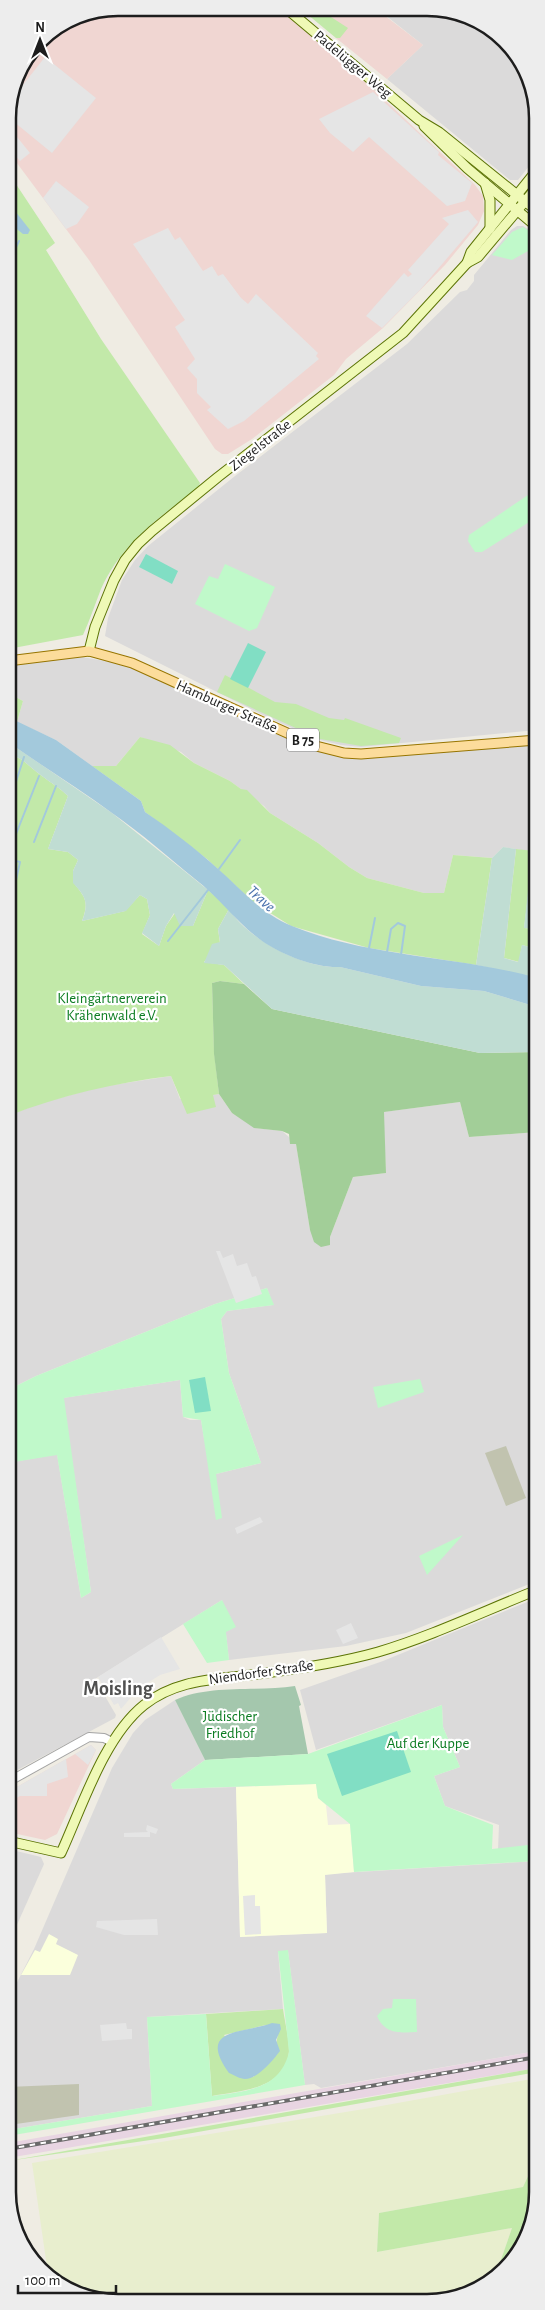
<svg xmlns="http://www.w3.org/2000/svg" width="545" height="2310" viewBox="0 0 545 2310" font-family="'Alegreya Sans',sans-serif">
<rect width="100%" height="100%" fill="#efece3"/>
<g fill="#dbdada">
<polygon points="382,9 448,10 505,40 537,104 537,156 518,180 510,180 387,79 423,45 380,11"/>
<polygon points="517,226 523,226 537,235 537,730 361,747 341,745 320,740 269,718 105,636 108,618 122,580 135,560 148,546 235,476 407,344 460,292 467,290 474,281 474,275 511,230"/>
<polygon points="82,657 133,666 314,749 342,756 537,744 537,827 533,828 534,852 503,847 492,858 453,855 444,893 424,893 367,878 349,867 318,843 270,813 264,806 230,781 194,763 181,752 140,737 116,766 92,766 56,740 17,722 23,701 8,693 8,664"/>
<polygon points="171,1076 180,1099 219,1094 232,1113 256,1128 282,1131 296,1143 310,1230 330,1245 330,1237 353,1177 386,1173 383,1112 460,1102 469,1137 537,1132 537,1581 406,1633 346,1646 229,1660 222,1600 95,1679 116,1715 115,1718 8,1775 8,1463 57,1454 81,1598 91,1592 63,1398 180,1380 183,1417 190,1420 201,1420 204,1438 216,1474 261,1463 229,1373 221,1319 227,1311 273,1305 267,1288 215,1304 36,1376 8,1390 8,1116 38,1104 99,1087"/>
<polygon points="537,1598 537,1844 498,1850 499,1825 445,1806 434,1776 460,1767 443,1727 442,1705 316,1750 300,1690 383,1661"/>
<polygon points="175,1700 205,1760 171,1784 173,1789 236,1787 240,1937 327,1933 325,1874 537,1861 537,2051 321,2088 314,2084 305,2085 288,1951 278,1951 283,2009 147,2017 152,2106 8,2130 8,2000 34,1949 112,1768 133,1733 145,1720"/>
<polygon points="8,1849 41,1857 44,1864 8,1945"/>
</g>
<g fill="#f0d6d2">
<polygon points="119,8 281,9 370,86 475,185 483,196 484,211 478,225 445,265 383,328 346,359 334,375 252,439 228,454 222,454 215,449 89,260 8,151 8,112 19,70 40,40 76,16"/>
<polygon points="330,9 382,9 380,12 423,45 387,79 336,38 340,38 331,16 334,12"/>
<polygon points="91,1745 96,1750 57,1834 45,1840 8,1832 8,1792"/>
</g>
<polygon fill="#e8d5e2" points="537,2051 537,2068 8,2158 8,2143"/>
<g fill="#fbffdc">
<polygon points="316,1784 318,1798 326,1805 328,1825 350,1824 354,1872 325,1875 327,1933 240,1937 236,1787"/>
<polygon points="49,1934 58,1939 56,1944 78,1955 70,1975 21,1975 35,1950 40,1952"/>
</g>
<g fill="#c1c3af">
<polygon points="506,1446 526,1498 506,1506 485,1453"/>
<polygon points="79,2084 79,2115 16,2124 8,2114 8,2087"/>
</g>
<polygon fill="#e8eece" points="537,2078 537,2157 523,2187 379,2213 377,2252 512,2228 495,2277 482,2288 441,2302 97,2300 48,2274 32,2163 370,2108"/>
<g fill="#c2e9a9" fill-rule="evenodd">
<polygon points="301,9 330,9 334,12 331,17 348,28 340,38 336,38"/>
<path d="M8,172L55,243L46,250L101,339L200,483L198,488C159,517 122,543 101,589C95,604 90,620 83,635L8,649Z"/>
<polygon points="225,675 275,702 296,704 329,718 344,720 345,718 401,738 399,743 361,746 320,739 217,692"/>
<polygon points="8,693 23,701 17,722 8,717"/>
<polygon points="140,737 170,745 194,763 230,781 241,789 247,790 270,813 318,843 349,867 367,878 424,893 444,893 453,855 492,858 476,965 369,948 291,926 253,902 207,859 145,812 141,801 92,766 116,766"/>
<path d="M8,754C23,757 30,768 42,776C51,783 60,788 68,796L48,849L68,852L78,860L73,871V882C86,898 89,902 82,921L125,911L140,895L147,899L150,915L142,934L159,946L166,926L175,913L193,926L208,890L229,909L218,929L220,943L204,962L224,965L244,984L220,981L212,983L214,1051L219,1094L213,1095L216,1107L187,1114L171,1076C115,1083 61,1095 8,1116V971L10,968L8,966Z"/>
<polygon points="537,827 537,874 531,872 524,928 537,929 537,949 522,945 519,962 504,958 516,849 534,851 533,828"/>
<path d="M283,2009C285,2023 289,2038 289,2051C287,2089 240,2091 212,2096L206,2014ZM266,2025L278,2034L273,2059L253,2077L224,2035Z"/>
<polygon points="537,2068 537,2072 164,2138 8,2161"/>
<polygon points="537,2157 537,2198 510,2265 495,2277 512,2228 377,2252 379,2213 523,2187"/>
</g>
<polygon fill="#a2ce98" points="220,981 244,984 272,1009 480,1053 537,1052 537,1132 469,1137 460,1102 384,1112 386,1173 353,1177 330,1237 330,1245 321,1247 314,1242 310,1230 296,1144 290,1144 289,1134 282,1131 254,1128 232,1113 219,1094 214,1054 212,983"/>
<g fill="#c0ddd3">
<path d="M8,742L112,813L208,890L193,926H180L174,913L166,926L159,946L142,933L150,915L147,899L140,895L126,911L82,921C89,903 86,897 73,883V871L78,860L68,852L48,849L68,796C60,788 51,783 42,776C30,768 23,757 8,754Z"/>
<polygon points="503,847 516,849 504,958 518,962 522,945 537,949 537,978 476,965 492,858"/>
<polygon points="530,872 537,874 537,929 524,928"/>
<path d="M229,909C247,939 305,969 340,967L421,986L484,991L537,1007V1052L480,1053L272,1009L224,965L204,963L212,944L220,942L218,929Z"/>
</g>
<path fill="#a4c7ad" d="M295,1686L301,1705L299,1706L308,1754L205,1760L175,1700C209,1684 258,1692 295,1686Z"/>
<g fill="#c0f9ca">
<polygon points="523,227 537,236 537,246 512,260 492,255 512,232"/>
<polygon points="534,491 537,496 537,517 482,552 475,552 468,541 469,535"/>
<polygon points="225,564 275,587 257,628 249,631 195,604 209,576 218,579"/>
<polygon points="267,1288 274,1305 227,1311 221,1319 229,1373 261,1463 216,1474 222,1518 216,1520 201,1420 183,1417 180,1380 64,1398 91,1592 81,1598 57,1455 8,1463 8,1390 36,1376 215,1304"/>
<polygon points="420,1379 424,1392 378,1408 373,1387"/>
<polygon points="463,1535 427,1575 419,1556"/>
<polygon points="222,1600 236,1627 226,1632 229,1660 207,1663 183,1624"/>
<polygon points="442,1705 443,1727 460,1767 434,1776 445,1806 493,1825 492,1849 537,1844 537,1861 354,1872 350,1824 318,1798 316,1784 173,1789 171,1784 205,1760 308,1754"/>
<path d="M288,1950L305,2085L8,2136V2130L152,2106L147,2017L206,2014L212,2096C245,2091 280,2090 289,2052L278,1951Z"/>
<path d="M393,1999H416L417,2032C399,2033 385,2034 377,2016L383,2009L392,2008Z"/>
</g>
<g fill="#81dec4">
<polygon points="146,554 178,571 172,584 139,567"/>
<polygon points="248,643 266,652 248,688 230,679"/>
<polygon points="205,1377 211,1411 195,1413 189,1380"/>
<polygon points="397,1731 411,1772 342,1796 327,1754"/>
</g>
<g fill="#e5e5e5">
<polygon points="45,57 96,98 52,153 8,117 11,100"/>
<polygon points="373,92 439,152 438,155 472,183 465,201 447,206 369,137 353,152 330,133 319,119"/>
<polygon points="8,126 30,153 20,161 8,147"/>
<polygon points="56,181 89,207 77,224 66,229 43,198"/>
<polygon points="468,210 478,222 420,290 382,328 366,316 404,273 408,277 412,274 408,270 449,224 442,218"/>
<polygon points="168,228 175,240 180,237 203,271 212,266 218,276 223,274 241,298 248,304 256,294 318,353 316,356 319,359 244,421 228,429 207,410 211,407 197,393 197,379 187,368 195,359 175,327 185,320 133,244"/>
<polygon points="216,1251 220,1251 223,1258 233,1254 237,1266 247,1263 252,1277 256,1276 262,1294 236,1303"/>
<polygon points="260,1517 263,1522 237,1534 235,1528"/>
<polygon points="351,1623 358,1638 343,1644 336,1630"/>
<polygon points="161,1637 180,1669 160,1675 138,1689 121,1709 118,1703 114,1705 98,1677"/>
<polygon points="91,1745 96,1750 88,1765 75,1754"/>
<polygon points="66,1759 68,1777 47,1784 47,1796 20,1796 8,1803 8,1792"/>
<polygon points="147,1825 158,1829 156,1834 150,1832 150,1837 124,1837 124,1833 148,1832 146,1830"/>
<polygon points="255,1895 255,1906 260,1906 261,1934 245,1935 243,1896"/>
<polygon points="157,1919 158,1935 124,1935 96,1927 97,1921"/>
<polygon points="126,2023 127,2029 132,2029 132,2039 102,2041 100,2025"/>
</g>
<g fill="#a3c9dc">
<polygon points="8,202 30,230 28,234 23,234 8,222"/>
<path d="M8,717L56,740L141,801L145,812C170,829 195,848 217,868C241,889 262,914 292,926C371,958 455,955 537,978V1007L484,991L421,986L340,967C316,968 285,956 265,943C238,925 221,899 195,879C168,857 141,833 112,813C78,788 42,766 8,742Z"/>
<path d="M272,2023L280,2024L281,2029L276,2040L280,2051C273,2060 258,2079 245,2079C240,2079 234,2075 229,2073C196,2027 243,2034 272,2023Z"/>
</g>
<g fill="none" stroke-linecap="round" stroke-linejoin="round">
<g stroke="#a3c9dc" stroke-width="2">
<polyline points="8,264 19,241"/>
<polyline points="8,797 11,797 24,757"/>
<polyline points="8,802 11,797"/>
<polyline points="16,834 39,776"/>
<polyline points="34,842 56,786"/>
<polyline points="8,859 20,862 8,916"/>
<polyline points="219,869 240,840"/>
<polyline points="168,941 208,890"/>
<polyline points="369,948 375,918"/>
<polyline points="387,952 391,929 398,923 405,926 401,955"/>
</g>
<g stroke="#a4a4a4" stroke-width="10">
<polyline id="tertiary" points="8,1782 89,1737 104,1738 112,1742"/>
</g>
<g stroke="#5c7405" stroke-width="11">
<g id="secondary">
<polyline points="287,9 419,120 439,132 537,211"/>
<polyline points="424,126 467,168 537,227"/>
<polyline points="485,183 490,200 490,229"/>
<polyline points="467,263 478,257 537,187"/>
<polyline points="89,651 95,627 114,580 125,560 138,544 152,531 218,477 403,333 467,263 471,252 537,170"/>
<path d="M8,1841L61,1853C82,1807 104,1737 144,1705C178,1678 217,1680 258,1674C298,1669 339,1663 378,1652C432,1636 484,1611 537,1590"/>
</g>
</g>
<g stroke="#977500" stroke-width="11">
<polyline id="primary" points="8,661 89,651 132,663 316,746 344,753 361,754 537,740"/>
</g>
<use href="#tertiary" stroke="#fff" stroke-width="8"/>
<use href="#secondary" stroke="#eff9b6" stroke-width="9"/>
<use href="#primary" stroke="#fcdc9b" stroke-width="9"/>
<g stroke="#6b6b6b" stroke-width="4">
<polyline id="rail" points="8,2149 537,2057"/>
</g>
<use href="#rail" stroke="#fff" stroke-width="2" stroke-dasharray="5.5" stroke-linecap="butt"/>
</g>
<g text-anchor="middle" stroke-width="4.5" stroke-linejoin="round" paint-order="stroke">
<rect fill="#fff" stroke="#616161" stroke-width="1" x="287" y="728.5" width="32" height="23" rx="4"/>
<g font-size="14" font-weight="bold" fill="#1d1d1d">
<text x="303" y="745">B 75</text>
</g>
<g font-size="15" fill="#1d1d1d" stroke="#fff">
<text transform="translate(353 64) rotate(40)" y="5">Padelügger Weg</text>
<text transform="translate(260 445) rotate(-38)" y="5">Ziegelstraße</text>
<text transform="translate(227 706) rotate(24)" y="5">Hamburger Straße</text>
<text transform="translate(261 1672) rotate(-8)" y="5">Niendorfer Straße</text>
</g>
<g font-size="15" fill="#0b7c21" stroke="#fff">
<text x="112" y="1003">Kleingärtnerverein<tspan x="112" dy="17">Krähenwald e.V.</tspan></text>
<text x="230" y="1721">Jüdischer<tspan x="230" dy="17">Friedhof</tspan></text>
<text x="428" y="1748">Auf der Kuppe</text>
</g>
<g font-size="16" font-style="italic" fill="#4a71ad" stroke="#fff">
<text transform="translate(262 898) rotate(42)" y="6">Trave</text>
</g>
<g font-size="20" font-weight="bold" fill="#505050" stroke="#fff">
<text x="118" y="1695">Moisling</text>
</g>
</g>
<path d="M0 0H545V2310H0ZM118 16H427A102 102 0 0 1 529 118V2192A102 102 0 0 1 427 2294H118A102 102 0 0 1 16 2192V118A102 102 0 0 1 118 16Z" fill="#ededed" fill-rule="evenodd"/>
<path fill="none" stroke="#1d1d1d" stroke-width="2.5" d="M118 16H427A102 102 0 0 1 529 118V2192A102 102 0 0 1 427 2294H118A102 102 0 0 1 16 2192V118A102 102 0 0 1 118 16Z"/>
<g transform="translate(40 40)" stroke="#ffffff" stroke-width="4" paint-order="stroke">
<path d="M0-4L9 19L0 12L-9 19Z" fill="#1d1d1d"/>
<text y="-8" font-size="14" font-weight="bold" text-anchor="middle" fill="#1d1d1d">N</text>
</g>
<path d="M18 2285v8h98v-8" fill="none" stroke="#1d1d1d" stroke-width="2.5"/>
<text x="25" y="2285" font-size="15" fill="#1d1d1d" stroke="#ffffff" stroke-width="4" paint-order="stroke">100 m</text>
</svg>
